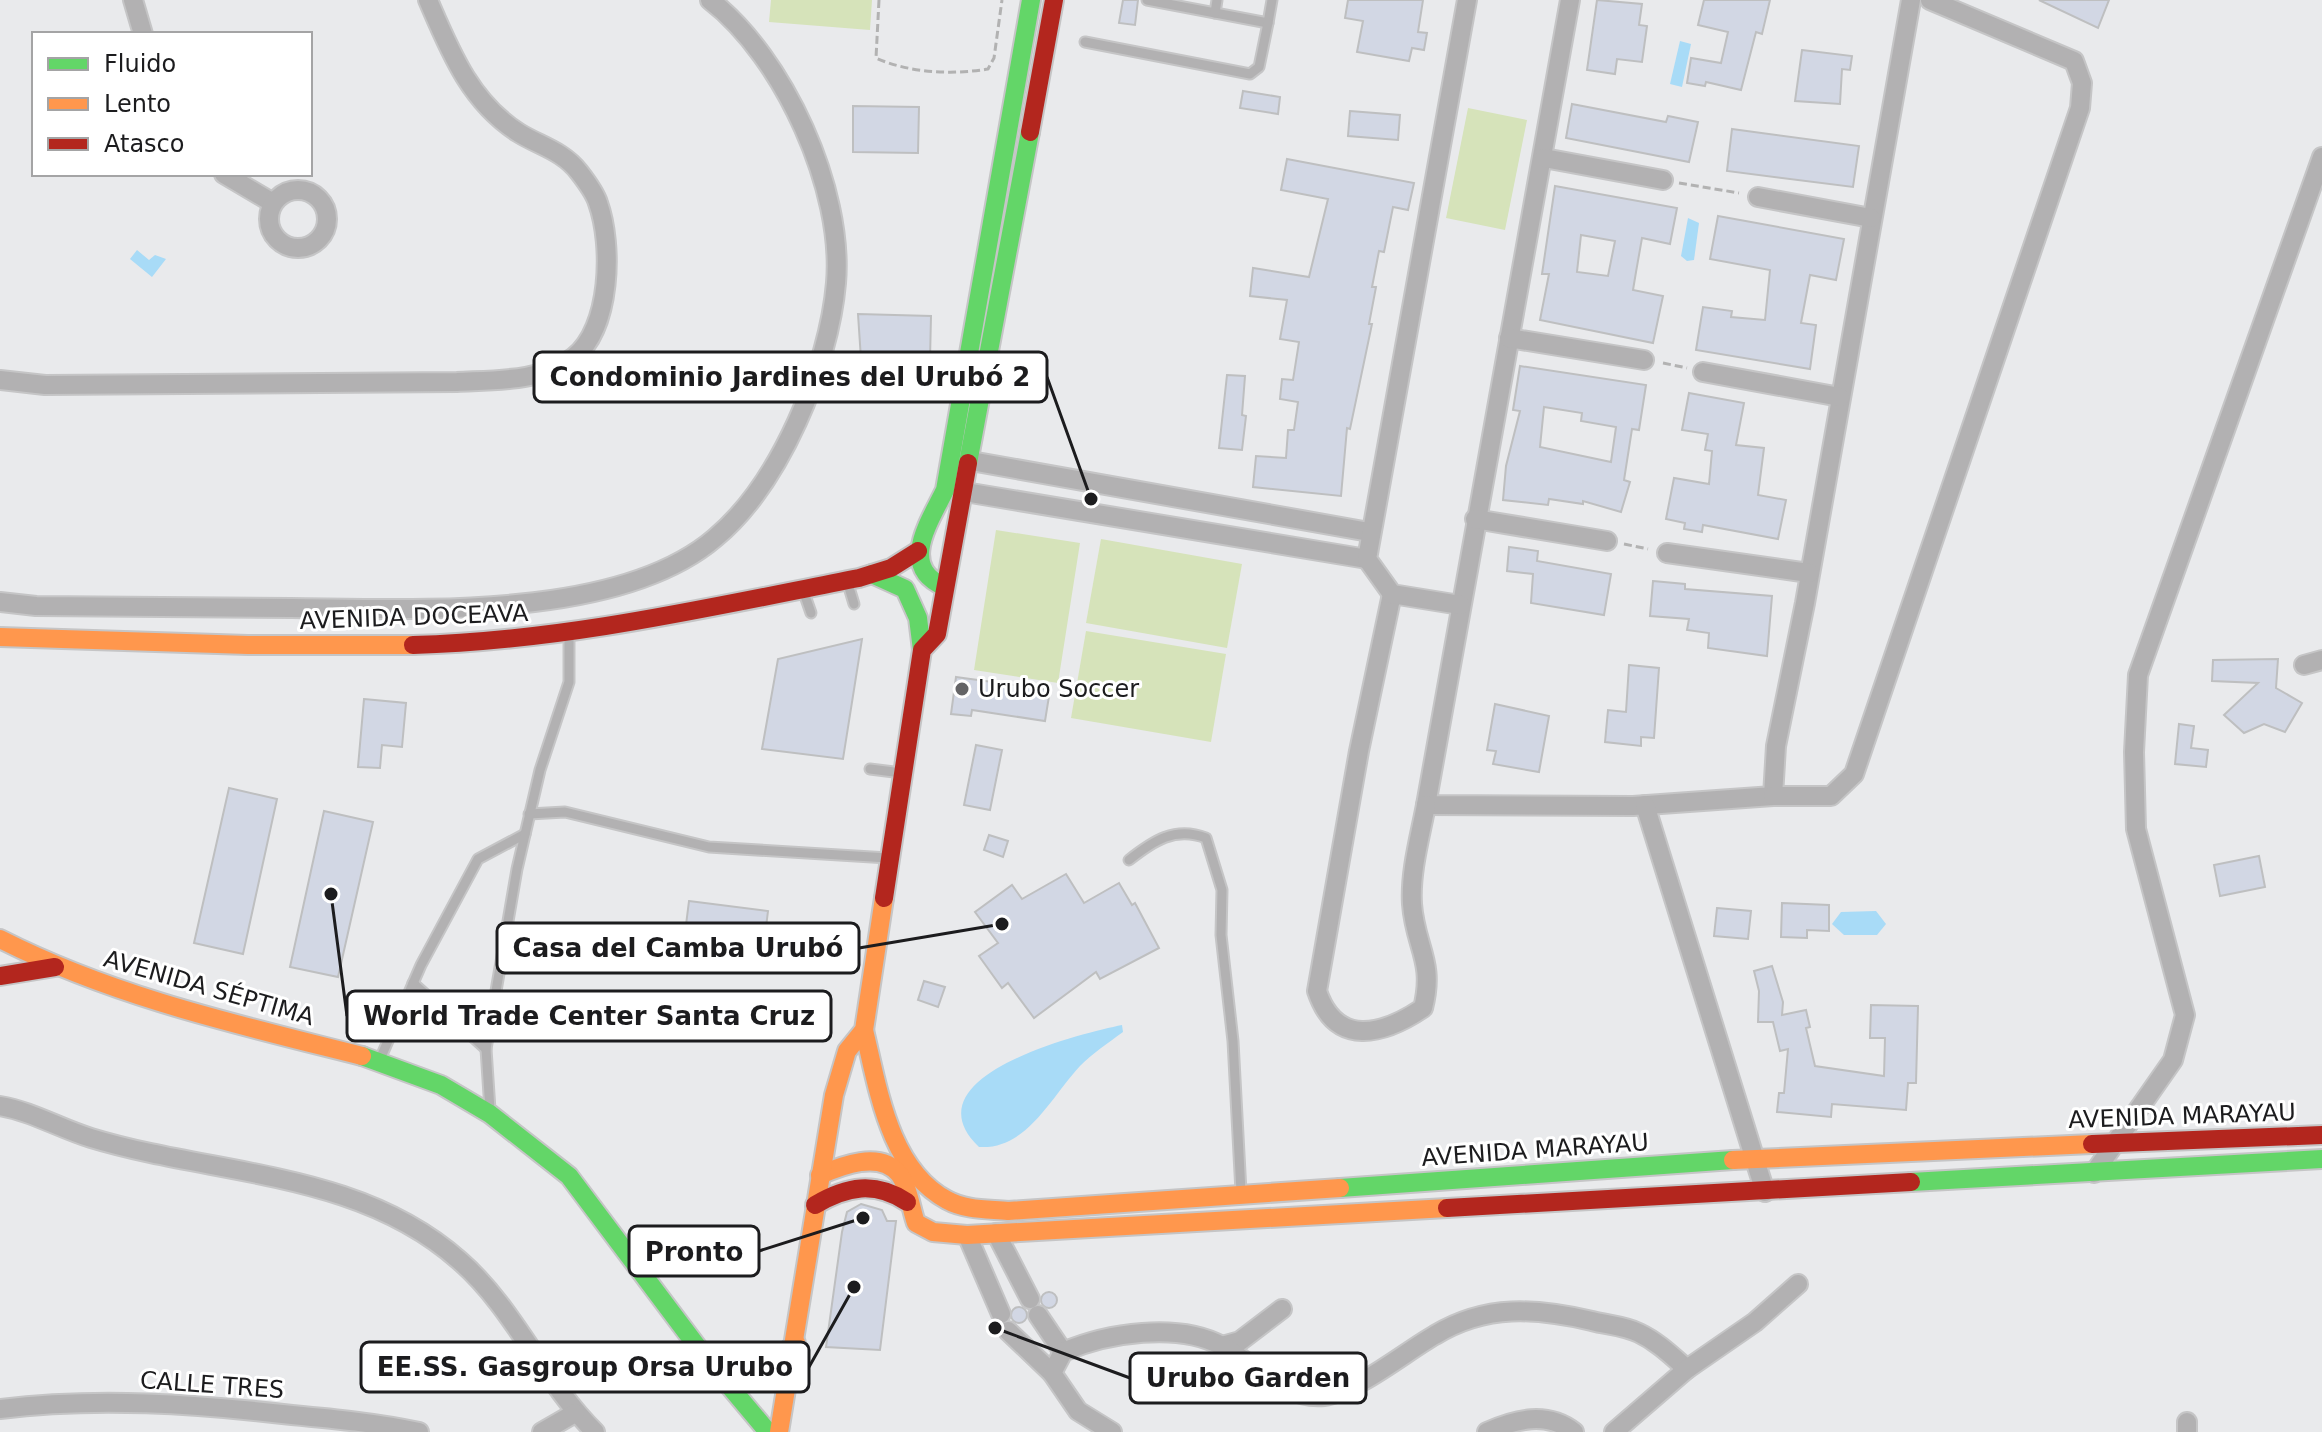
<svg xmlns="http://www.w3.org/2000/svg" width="2322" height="1432" viewBox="0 0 2322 1432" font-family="'DejaVu Sans',sans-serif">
<rect width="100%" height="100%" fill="#e9eaec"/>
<g fill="#d6e3ba">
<polygon points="771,0 872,0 870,30 769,22"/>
<polygon points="1468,108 1527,120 1505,230 1446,218"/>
<polygon points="996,530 1080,543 1058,683 974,670"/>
<polygon points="1101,539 1242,564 1227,648 1086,623"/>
<polygon points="1086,631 1226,654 1211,742 1071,718"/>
</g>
<g fill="#a8dbf7">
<polygon points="1680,41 1691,44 1682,87 1670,84"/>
<polygon points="1688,218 1699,223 1694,260 1687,261 1681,256"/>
<polygon points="137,250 149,260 155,255 166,259 152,277 130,259"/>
<polygon points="1876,911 1886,924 1877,935 1844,935 1832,924 1841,912"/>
<path d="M1122,1025L1123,1032C1108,1043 1093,1053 1080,1066C1051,1097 1027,1150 979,1147C906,1077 1078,1034 1122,1025Z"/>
</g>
<g fill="#d2d7e4" stroke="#bebfc0" stroke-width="2" fill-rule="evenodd">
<polygon points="1123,0 1138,0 1135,25 1119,23"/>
<polygon points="1348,0 1423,0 1418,32 1427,33 1424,50 1412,48 1409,61 1357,52 1363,21 1345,18"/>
<polygon points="1597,0 1642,4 1639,25 1647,26 1642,62 1617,59 1615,74 1587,70"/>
<polygon points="1704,0 1770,0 1762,34 1756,32 1741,90 1706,82 1705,86 1687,83 1691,58 1721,63 1728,32 1698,25"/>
<polygon points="2039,0 2109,0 2098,28"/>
<polygon points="1802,50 1852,56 1850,70 1842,69 1840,104 1795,101"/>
<polygon points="1243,91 1280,97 1278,114 1240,108"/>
<polygon points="1572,104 1666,122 1668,116 1698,122 1689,162 1566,138"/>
<polygon points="853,106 919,107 918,153 853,152"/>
<polygon points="1350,111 1400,115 1398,140 1348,136"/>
<polygon points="1732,129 1859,146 1853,187 1727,171"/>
<polygon points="1287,159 1414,183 1408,210 1393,207 1384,252 1379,251 1372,287 1376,287 1369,324 1372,324 1350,429 1347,428 1341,496 1253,487 1256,456 1286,458 1288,430 1294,430 1298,402 1280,399 1282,379 1293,380 1299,342 1280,339 1287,300 1250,296 1253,268 1309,277 1328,199 1281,190"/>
<path d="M1555,186L1677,208L1670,244L1642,238L1636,272L1633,290L1663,296L1653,343L1540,320L1549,274H1542ZM1581,235L1615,241L1608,276L1577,272Z"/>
<polygon points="1718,216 1844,239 1836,280 1810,275 1801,323 1816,325 1810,369 1696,350 1703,307 1732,311 1731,317 1765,320 1770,270 1710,259"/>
<polygon points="858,314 931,316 930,359 861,359"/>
<path d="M1520,366L1646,385L1639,430L1632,429L1624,480L1630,482L1621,512L1583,501V504L1549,499L1548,505L1503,500L1506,466L1520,411L1513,410ZM1544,407L1582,413L1581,421L1616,427L1611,462L1540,447Z"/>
<polygon points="1227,375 1245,376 1242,415 1246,416 1242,450 1219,448"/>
<polygon points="1689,393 1744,403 1736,445 1764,448 1758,495 1786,500 1778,539 1703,525 1702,532 1684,529 1685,523 1666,519 1674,478 1709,484 1712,451 1705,450 1708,434 1682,430"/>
<polygon points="1509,547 1538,551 1537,561 1611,574 1604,615 1531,603 1533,574 1507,571"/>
<polygon points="1653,581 1685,584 1685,589 1772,596 1767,656 1708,648 1709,633 1687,630 1689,619 1650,616"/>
<polygon points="862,639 843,759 762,749 778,659"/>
<polygon points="2278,659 2276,688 2302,703 2285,732 2264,724 2244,733 2224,715 2258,683 2212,681 2213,660"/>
<polygon points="1629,665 1659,668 1654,738 1641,737 1641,746 1605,742 1608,710 1626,712"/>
<polygon points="956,677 1050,690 1045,721 972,710 971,716 951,714"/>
<polygon points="364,699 406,703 402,747 382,745 380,768 358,767"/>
<polygon points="1495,704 1549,716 1539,772 1493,764 1496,751 1487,750"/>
<polygon points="2179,724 2194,726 2191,748 2208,750 2206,767 2175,764"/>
<polygon points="976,745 1002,750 990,810 964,805"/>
<polygon points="229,788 277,799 243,954 194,943"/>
<polygon points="324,811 373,822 338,977 290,967"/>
<polygon points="989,835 1008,841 1003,857 984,850"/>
<polygon points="2259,856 2265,887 2220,896 2214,865"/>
<polygon points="1066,874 1084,903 1119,883 1132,905 1135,903 1159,948 1100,979 1096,972 1034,1018 1008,983 1002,988 979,956 998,943 975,912 1012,885 1022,899"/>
<polygon points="689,901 768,911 765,935 686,925"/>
<polygon points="1782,903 1829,905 1829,931 1807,930 1807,938 1781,937"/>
<polygon points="1717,908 1751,911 1748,939 1714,936"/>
<polygon points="1772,966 1783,1002 1782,1015 1806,1010 1810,1027 1806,1028 1815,1066 1884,1076 1885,1038 1870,1038 1871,1005 1918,1006 1916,1083 1908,1083 1906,1110 1832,1104 1831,1117 1777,1112 1779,1093 1784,1093 1788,1049 1780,1051 1773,1022 1758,1022 1759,991 1754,971"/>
<polygon points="924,981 945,987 938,1007 918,1000"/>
<polygon points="861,1204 882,1210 887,1221 896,1221 880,1350 826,1347 842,1232 847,1212"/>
<circle cx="1049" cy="1300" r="8"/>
<circle cx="1019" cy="1315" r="8"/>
</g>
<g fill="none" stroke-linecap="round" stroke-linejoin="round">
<g stroke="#c5c5c6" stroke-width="13">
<g id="lane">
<polyline points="1147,0 1268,23 1272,0"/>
<polyline points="1215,13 1217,0"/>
<polyline points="1085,42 1250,74 1259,67 1268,23"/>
<polyline points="848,584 854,604"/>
<polyline points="803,590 811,613"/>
<polyline points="870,769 902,773"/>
<polyline points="529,814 565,812 709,847 888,858"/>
<path d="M1129,860C1153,841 1175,826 1206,838L1222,890L1221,935L1233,1041L1241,1192"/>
<polyline points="413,983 486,1049"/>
<polyline points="381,1057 421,965 478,859 525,834"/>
<polyline points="490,1110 486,1049 517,869 540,770 569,682 569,635"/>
</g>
</g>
<g stroke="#c5c5c6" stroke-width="22">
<g id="street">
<polyline points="133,0 143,34"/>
<polyline points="1570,0 1426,805 1633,806 1773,796 1776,746 1805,603 1911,0"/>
<polyline points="1544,158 1663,180"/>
<polyline points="224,174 273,203"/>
<circle cx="298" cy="219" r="29"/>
<polyline points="1758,197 1871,218"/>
<polyline points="1509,338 1644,360"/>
<polyline points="1703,372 1840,397"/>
<path d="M0,380L45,385L457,382C494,380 543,382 574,357C611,328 613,245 598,203C595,193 586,181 579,172C563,151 540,146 519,133C470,102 450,51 428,0"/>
<polyline points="971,461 1369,532"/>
<polyline points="965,492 1367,559"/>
<polyline points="1475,519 1607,541"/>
<polyline points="1667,553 1809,573"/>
<path d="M1392,594L1359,751L1317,991C1336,1048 1383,1035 1423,1008C1435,961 1415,947 1412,904C1410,872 1420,837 1426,805"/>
<path d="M0,602L36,606C121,607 206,608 291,608C412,609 618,621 715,538C780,484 829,366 836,283C844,190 784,57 710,0"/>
<polyline points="1460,605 1392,594 1367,559 1467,0"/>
<polyline points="2304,665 2322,660"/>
<polyline points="1773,796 1831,796 1854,774 2080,108 2082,83 2074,61 1930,0"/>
<polyline points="1645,805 1765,1192"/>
<path d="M0,1106C31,1111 61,1129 91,1138C216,1176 358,1170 460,1261C515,1309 543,1381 595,1432"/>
<polyline points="2094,1173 2173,1060 2185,1015 2136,829 2134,752 2138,675 2322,157"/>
<polyline points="996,1233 1030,1299"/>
<polyline points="967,1235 1001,1314"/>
<polyline points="1038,1315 1063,1352"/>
<polyline points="1008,1331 1052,1373"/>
<polyline points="1222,1346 1240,1341 1282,1309"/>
<path d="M0,1409C97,1397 196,1404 292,1415C335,1419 377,1423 419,1432"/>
<polyline points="2187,1422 2187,1432"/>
<polyline points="542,1432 575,1413"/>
<path d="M1112,1432L1078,1411L1052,1373L1063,1352C1107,1333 1178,1322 1222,1346C1253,1363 1284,1400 1324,1396C1357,1392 1405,1352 1435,1335C1486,1304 1536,1308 1592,1321C1607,1325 1625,1326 1639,1333C1658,1342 1672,1356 1687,1369"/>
<path d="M1487,1432C1516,1419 1547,1411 1574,1432"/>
<polyline points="1614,1432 1687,1369 1755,1322 1798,1284"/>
</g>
</g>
<g stroke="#c5c5c6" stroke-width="22">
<g id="fast">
<polyline points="968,463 1030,132"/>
<polyline points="872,574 905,589 918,618 922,650"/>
<path d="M945,587C898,567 929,523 945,490L1031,0"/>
<polyline points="362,1056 441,1085 490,1114 569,1176 705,1357 768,1432"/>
<polyline points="1911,1182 2322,1159"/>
<polyline points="1340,1188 1733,1160"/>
</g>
</g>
<g stroke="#c5c5c6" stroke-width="22">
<g id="slow">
<polyline points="0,637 248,645 413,645"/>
<path d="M0,939C114,997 239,1025 362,1056"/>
<path d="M864,1030C878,1088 889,1169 947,1200C965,1210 988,1209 1008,1211L1340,1188"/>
<polyline points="1733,1160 2092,1144"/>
<path d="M820,1175C841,1166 880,1150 899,1174C908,1185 911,1209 916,1223L933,1232L967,1235L1447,1208"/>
<path d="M709,1359C749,1379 764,1371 796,1343"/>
<polyline points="779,1432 834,1095 847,1051 864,1030 884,898"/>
</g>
</g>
<g stroke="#c5c5c6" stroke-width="22">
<g id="jam">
<polyline points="1030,132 1054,0"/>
<path d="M413,645C564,641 711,607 859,578L891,568L918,551"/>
<polyline points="884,898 922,650 937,634 968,463"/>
<polyline points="0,976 55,967"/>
<polyline points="2092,1144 2322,1135"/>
<path d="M815,1205C847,1186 875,1181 907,1202"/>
<polyline points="1447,1208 1911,1182"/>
</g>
</g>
<g stroke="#b2b2b2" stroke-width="3" stroke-dasharray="8 4" stroke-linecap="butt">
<path d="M879,0L876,58C909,73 953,75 988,69L994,58L1002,0"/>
<polyline points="1679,183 1739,193"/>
<polyline points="1663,363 1687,368"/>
<polyline points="1624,544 1648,549"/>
</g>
<use href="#lane" stroke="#b2b1b2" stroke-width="9"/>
<use href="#street" stroke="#b2b1b2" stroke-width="18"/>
<use href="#fast" stroke="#63d668" stroke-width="18"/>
<use href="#slow" stroke="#ff974d" stroke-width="18"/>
<use href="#jam" stroke="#b3261e" stroke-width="18"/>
</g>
<circle fill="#646466" stroke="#fff" stroke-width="3" cx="962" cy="689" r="8"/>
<g text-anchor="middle" stroke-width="6" stroke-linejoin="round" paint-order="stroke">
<g font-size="24" fill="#1c1c1e" stroke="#fff">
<text transform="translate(414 617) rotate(-2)" y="8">AVENIDA DOCEAVA</text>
<text transform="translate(209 988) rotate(16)" y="8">AVENIDA SÉPTIMA</text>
<text transform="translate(2182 1116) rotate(-2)" y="8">AVENIDA MARAYAU</text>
<text transform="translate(1535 1150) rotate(-4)" y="8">AVENIDA MARAYAU</text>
<text transform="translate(212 1385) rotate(4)" y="8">CALLE TRES</text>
</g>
<g font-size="24" fill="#1c1c1e" stroke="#fff" text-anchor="start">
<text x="978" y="697">Urubo Soccer</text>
</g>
</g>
<path fill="none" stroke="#1c1c1e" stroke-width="3" d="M1091 499L1047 377M1002 924L859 948M331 894L347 1016M863 1218L759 1251M854 1287L809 1367M995 1328L1130 1378"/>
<g fill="#1c1c1e" stroke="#fff" stroke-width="3">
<circle cx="1091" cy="499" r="8"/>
<circle cx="1002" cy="924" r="8"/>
<circle cx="331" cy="894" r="8"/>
<circle cx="863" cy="1218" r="8"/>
<circle cx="854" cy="1287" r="8"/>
<circle cx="995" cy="1328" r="8"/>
</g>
<g fill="#fff" stroke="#1c1c1e" stroke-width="3">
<rect x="534" y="352" width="513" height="50" rx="8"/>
<rect x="497" y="923" width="362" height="50" rx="8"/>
<rect x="347" y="991" width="484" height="50" rx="8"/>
<rect x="629" y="1226" width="130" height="50" rx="8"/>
<rect x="361" y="1342" width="448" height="50" rx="8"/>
<rect x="1130" y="1353" width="236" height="50" rx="8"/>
</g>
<g font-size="26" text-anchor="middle" font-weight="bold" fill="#1c1c1e">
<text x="790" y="386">Condominio Jardines del Urubó 2</text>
<text x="678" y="957">Casa del Camba Urubó</text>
<text x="589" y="1025">World Trade Center Santa Cruz</text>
<text x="694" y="1261">Pronto</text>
<text x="585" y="1376">EE.SS. Gasgroup Orsa Urubo</text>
<text x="1248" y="1387">Urubo Garden</text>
</g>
<rect x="32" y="32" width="280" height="144" fill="#ffffff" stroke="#a4a4a5" stroke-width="2"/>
<rect x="48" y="58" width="40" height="12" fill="#63d668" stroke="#a4a4a5" stroke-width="2"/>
<text x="104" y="72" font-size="24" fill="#1c1c1e">Fluido</text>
<rect x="48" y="98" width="40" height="12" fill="#ff974d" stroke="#a4a4a5" stroke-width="2"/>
<text x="104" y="112" font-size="24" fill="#1c1c1e">Lento</text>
<rect x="48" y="138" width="40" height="12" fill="#b3261e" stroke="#a4a4a5" stroke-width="2"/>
<text x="104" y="152" font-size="24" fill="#1c1c1e">Atasco</text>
</svg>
